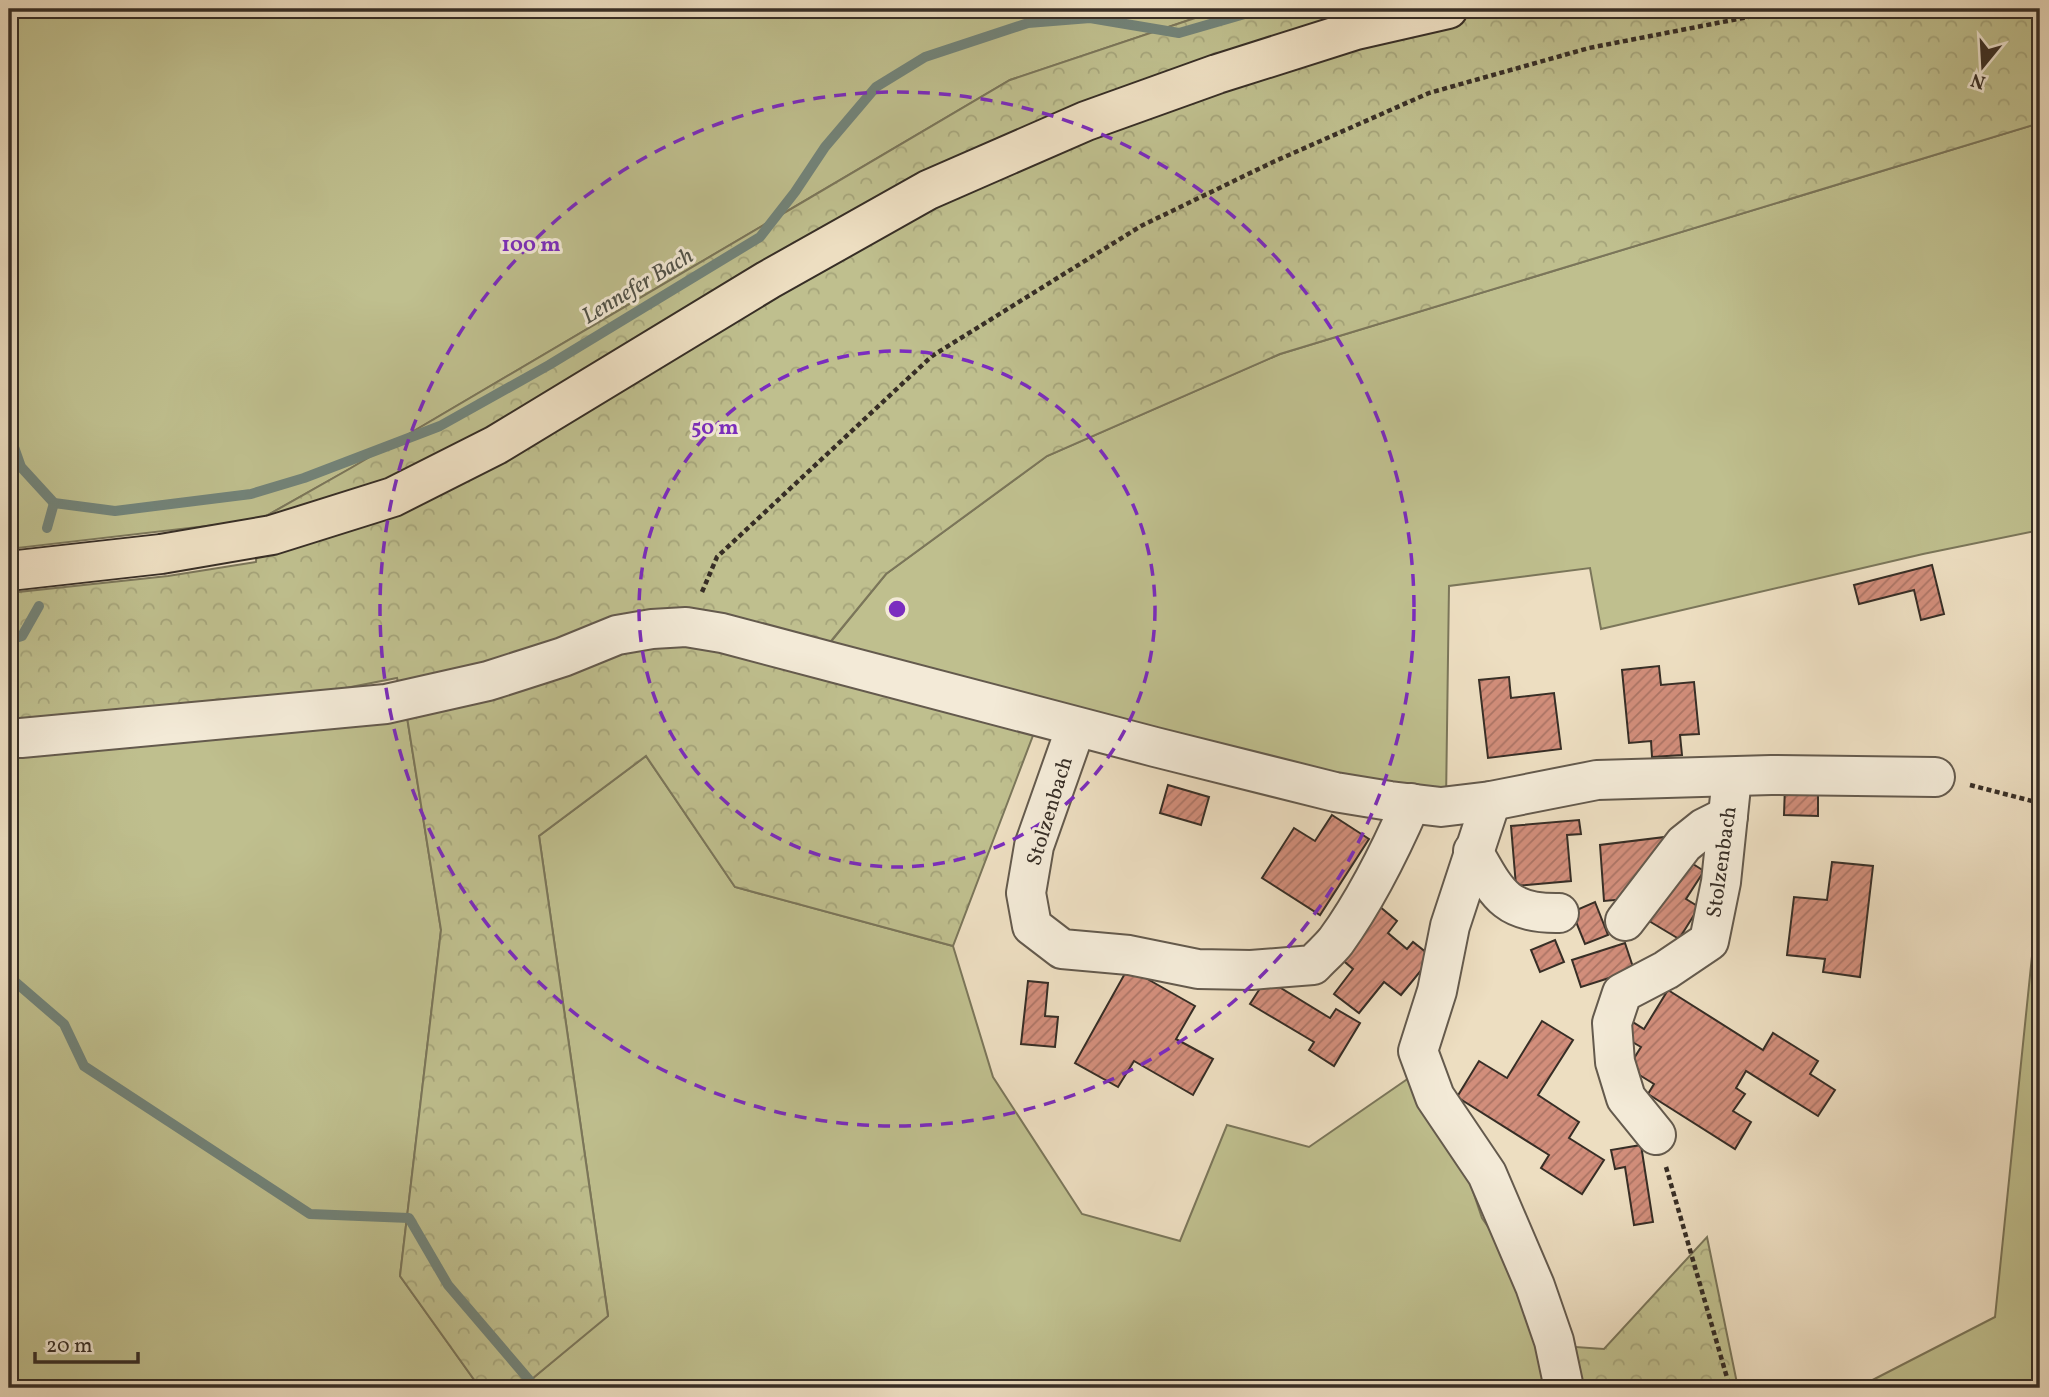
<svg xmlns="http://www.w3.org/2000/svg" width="2049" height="1397" viewBox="0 0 2049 1397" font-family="Vollkorn,serif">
<defs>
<pattern id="forest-crowns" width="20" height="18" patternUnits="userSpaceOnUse" patternTransform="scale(1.75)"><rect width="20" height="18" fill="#bfbf8e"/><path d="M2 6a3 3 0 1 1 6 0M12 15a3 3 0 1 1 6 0" fill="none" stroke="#a5a47a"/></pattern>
<pattern id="building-hatch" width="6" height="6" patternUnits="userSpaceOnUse" patternTransform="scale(1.75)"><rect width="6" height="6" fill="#d28e7b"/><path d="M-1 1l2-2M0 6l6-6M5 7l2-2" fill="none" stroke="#ab7465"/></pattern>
</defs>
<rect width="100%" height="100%" fill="#eddec1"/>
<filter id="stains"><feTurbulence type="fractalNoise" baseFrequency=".00286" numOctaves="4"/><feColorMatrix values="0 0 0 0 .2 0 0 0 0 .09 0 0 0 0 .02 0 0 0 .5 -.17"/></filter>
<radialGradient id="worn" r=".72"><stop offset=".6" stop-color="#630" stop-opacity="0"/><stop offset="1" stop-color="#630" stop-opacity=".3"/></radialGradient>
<g fill="#bfbf8e" stroke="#7b765a" stroke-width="2">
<polygon points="9,9 1222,9 1010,80 351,468 259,520 9,549"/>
<polygon points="2040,123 2040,530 1923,554 1601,629 1590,568 1449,586 1446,801 820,655 886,574 1047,456 1280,354"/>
<polygon points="407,717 441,930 400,1276 480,1388 9,1388 9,753"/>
<polygon points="646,756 735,887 953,946 993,1077 1082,1214 1180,1241 1227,1125 1309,1147 1422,1069 1455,1138 1482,1218 1498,1241 1555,1388 521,1388 608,1315 539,836"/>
<polygon points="2040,878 2040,1388 1857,1388 1995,1317"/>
</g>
<g fill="url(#forest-crowns)" stroke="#7b765a" stroke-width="2">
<polygon points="1222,9 2040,9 2040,123 1280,354 1047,456 886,574 813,663 1037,725 953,946 735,887 646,756 539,836 608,1316 521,1388 480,1388 400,1276 441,930 407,717 397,678 228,711 9,731 9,593 168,576 256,562 259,520 351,468 1010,80"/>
<polygon points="1707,1237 1738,1388 1572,1388 1562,1346 1604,1349"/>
</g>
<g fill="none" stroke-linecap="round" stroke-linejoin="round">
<g stroke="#728379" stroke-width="10">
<polyline points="9,433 21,467 54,503 115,511 251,494 304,478 440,426 549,365 760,237 795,192 825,147 876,87 925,57 1028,23 1090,18 1179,33 1262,9"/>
<polyline points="47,528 54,503"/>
<polyline points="9,640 22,636 39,606"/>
<polyline points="9,971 13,980 64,1024 84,1066 310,1214 409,1218 448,1285 536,1388"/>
<polyline points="639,1388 642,1388"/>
</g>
</g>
<g fill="url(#building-hatch)" stroke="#372e26" stroke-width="2">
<polygon points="1932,565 1944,614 1921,620 1914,590 1859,604 1854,585"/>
<polygon points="1659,666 1661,685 1694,682 1699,734 1680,735 1682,755 1652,757 1651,741 1629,743 1622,670"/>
<polygon points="1509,677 1511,698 1554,693 1561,749 1488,758 1479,680"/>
<polygon points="1168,785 1209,797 1201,825 1160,813"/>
<polygon points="1785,785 1818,785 1818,816 1784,815"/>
<polygon points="1332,815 1369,839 1320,915 1262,878 1294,828 1315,841"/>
<polygon points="1579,820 1581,834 1567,835 1571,881 1516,886 1511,826"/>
<polygon points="1665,837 1663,862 1637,898 1604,901 1600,845"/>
<polygon points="1682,857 1704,871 1686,899 1699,907 1679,939 1644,918"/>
<polygon points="1832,862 1873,866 1860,977 1823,972 1825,959 1787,955 1794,897 1827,900"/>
<polygon points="1595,902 1608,935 1585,944 1572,912"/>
<polygon points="1379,906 1397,921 1388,933 1407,949 1413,942 1432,957 1401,995 1384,982 1359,1013 1334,994 1353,969 1339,957"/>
<polygon points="1555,940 1564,962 1540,972 1531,950"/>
<polygon points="1625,943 1634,970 1581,987 1572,960"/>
<polygon points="1128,968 1195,1006 1176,1039 1213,1059 1193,1095 1134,1061 1118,1087 1075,1063"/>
<polygon points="1266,979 1330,1018 1336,1009 1360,1023 1334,1066 1309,1050 1314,1042 1250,1004"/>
<polygon points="1028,981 1048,983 1045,1016 1058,1017 1055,1047 1021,1044"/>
<polygon points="1668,990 1763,1050 1773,1033 1818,1061 1810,1074 1835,1090 1818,1116 1746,1071 1736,1088 1745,1094 1733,1111 1751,1122 1735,1149 1648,1094 1654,1084 1628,1068 1641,1047 1622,1036 1631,1021 1644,1029"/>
<polygon points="1542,1021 1573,1040 1538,1095 1579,1122 1569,1138 1604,1160 1582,1194 1541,1168 1549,1155 1457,1097 1479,1061 1507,1078"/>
<polygon points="1641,1145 1653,1222 1634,1225 1625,1167 1615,1169 1611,1150"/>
</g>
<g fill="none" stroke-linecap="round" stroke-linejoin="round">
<g stroke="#645a4d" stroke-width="42">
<g id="minor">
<path d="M1076,727L1034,846L1026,893L1032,926L1062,949L1129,955L1198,969L1251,970L1313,965C1320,957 1329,950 1336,941C1365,901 1391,849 1411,803"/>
<polyline points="9,738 21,738 386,704 488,681 563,657 617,635 652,629 686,627 722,633 824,660 1155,747 1335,792 1390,801 1441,807 1491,801 1597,780 1771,775 1935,777"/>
<polyline points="1491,801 1450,926 1437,991 1418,1051 1435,1097 1487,1174 1535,1286 1554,1341 1564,1388"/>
<path d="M1473,851C1497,893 1505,914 1559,913"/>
<polyline points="1625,921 1684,844 1704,828 1728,816"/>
<polyline points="1656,1135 1626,1098 1615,1062 1612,1023 1622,993 1666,970 1709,941 1721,882 1732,777"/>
</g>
</g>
<g stroke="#372e26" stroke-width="42">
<polyline id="major" points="9,571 161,554 272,535 393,497 496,445 768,280 928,190 1086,121 1217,74 1356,30 1448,9"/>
</g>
<g stroke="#372e26" stroke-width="4.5" stroke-dasharray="5 3.5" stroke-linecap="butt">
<polyline points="702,592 717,557 932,356 1141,226 1273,162 1429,93 1589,48 1789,9"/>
<polyline points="1970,785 2040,803"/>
<polyline points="1666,1167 1730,1388"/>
</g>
<use href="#minor" stroke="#f3ead7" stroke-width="38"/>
<use href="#major" stroke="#eddec1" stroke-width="38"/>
</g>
<g fill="none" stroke="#7b2cbf" stroke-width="3.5" stroke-dasharray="12 9">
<circle cx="897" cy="609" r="258"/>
<circle cx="897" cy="609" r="517"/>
</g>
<g text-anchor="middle" stroke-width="6" stroke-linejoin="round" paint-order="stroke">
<g font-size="21" fill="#372e26" stroke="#f3ead7">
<text transform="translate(1049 811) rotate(-73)" y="7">Stolzenbach</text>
<text transform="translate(1721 862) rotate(-82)" y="7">Stolzenbach</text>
</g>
<g font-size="23" font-style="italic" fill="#505248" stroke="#f3ead7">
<text transform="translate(637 285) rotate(-31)" y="8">Lennefer Bach</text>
</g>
</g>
<circle cx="897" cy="609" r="10" fill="#7b2cbf" stroke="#f3ead7" stroke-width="3.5"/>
<g font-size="21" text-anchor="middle" font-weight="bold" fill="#7b2cbf" stroke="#f3ead7" stroke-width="6" stroke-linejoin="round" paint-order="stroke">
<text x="531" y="251">100 m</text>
<text x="715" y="434">50 m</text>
</g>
<rect width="2049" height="1397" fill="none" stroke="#eddec1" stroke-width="35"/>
<rect x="10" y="10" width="2028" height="1376" fill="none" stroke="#372e26" stroke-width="3.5"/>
<rect x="18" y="18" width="2014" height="1362" fill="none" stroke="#372e26" stroke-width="2"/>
<g transform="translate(1983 66) rotate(198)" stroke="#f3ead7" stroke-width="5" paint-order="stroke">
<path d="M0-5L12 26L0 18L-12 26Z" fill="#372e26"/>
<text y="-10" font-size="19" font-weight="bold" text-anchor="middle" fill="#372e26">N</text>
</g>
<path d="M35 1352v10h103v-10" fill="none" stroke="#372e26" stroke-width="3.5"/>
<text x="46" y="1352" font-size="21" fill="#372e26" stroke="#f3ead7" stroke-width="5" paint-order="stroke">20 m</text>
<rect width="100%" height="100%" filter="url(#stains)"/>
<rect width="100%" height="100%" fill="url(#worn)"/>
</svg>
